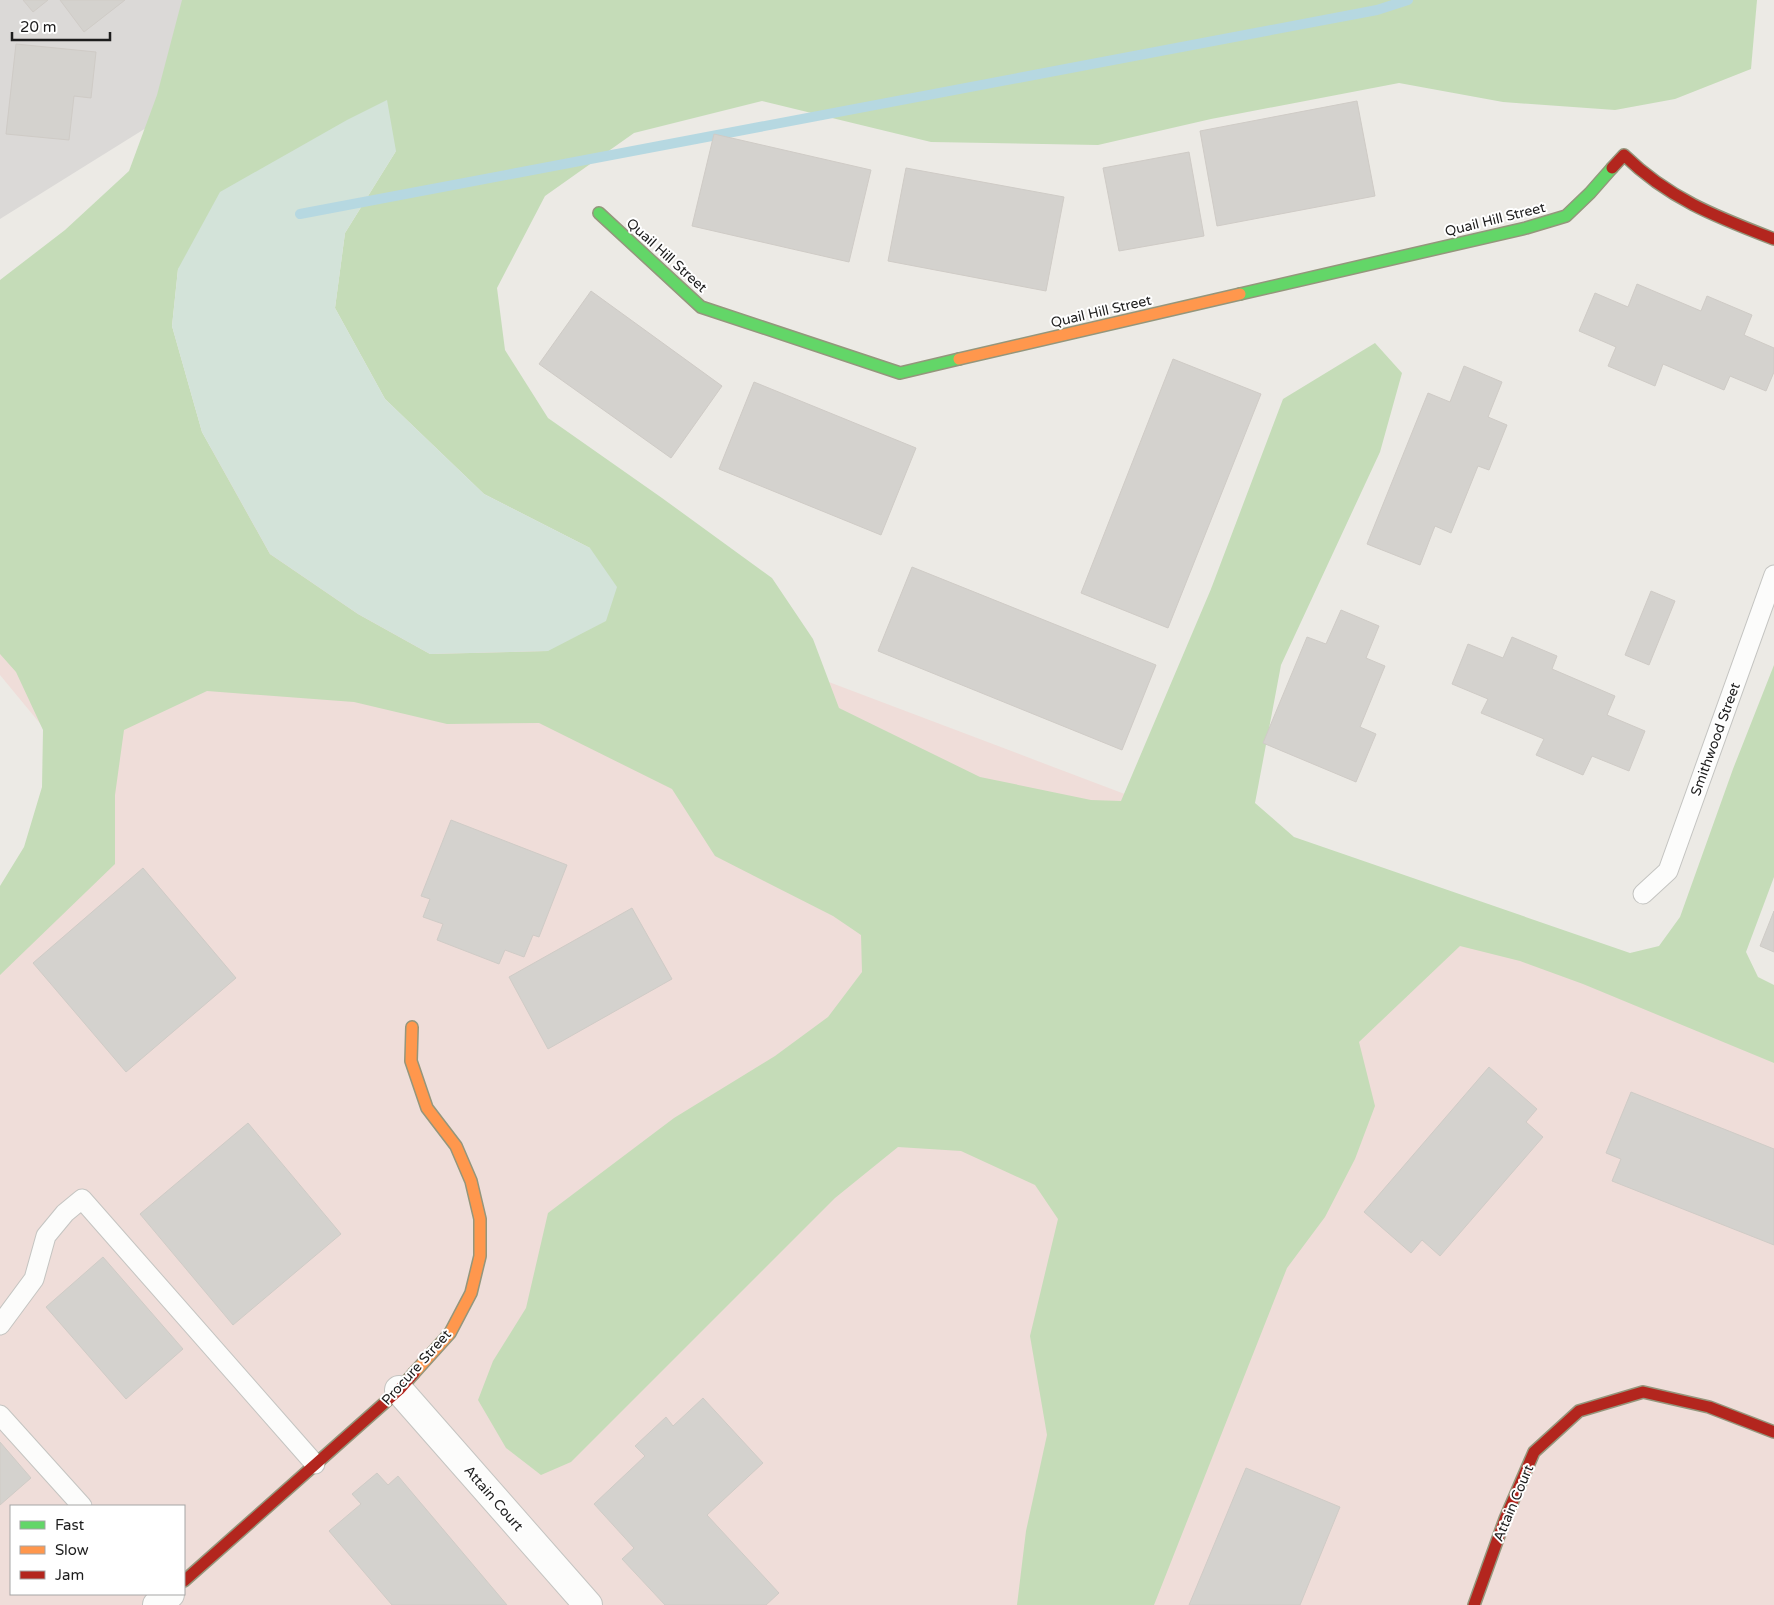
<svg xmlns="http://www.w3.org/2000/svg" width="1774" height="1605" viewBox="0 0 1774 1605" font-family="'Varela Round',sans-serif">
<rect width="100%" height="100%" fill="#eceae5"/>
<polygon fill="#dbd9d7" points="0,0 341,0 207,90 0,219"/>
<path fill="#efddd9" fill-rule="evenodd" d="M0,368L1774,1040V1605H0V908L109,807L0,675ZM11,1506H184V1594H11Z"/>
<path fill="#c5dcb8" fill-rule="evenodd" d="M182,0H1757L1751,69L1675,99L1615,110L1503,102L1399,83L1211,119L1098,145L931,142L762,101L634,133L545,196L497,288L505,350L548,418L662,498L772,578L813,639L839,708L980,777L1091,800L1121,801L1211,589L1283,399L1375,343L1402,373L1380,452L1281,665L1255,803L1294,837L1630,953L1659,946L1680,917L1733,769L1774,665V877L1746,952L1758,977L1774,985V1063L1583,984L1520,961L1460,946L1359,1042L1375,1106L1355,1159L1325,1217L1287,1268L1154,1605H1017L1026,1531L1047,1435L1030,1336L1058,1219L1035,1185L961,1151L898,1147L835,1198L571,1462L541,1475L506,1448L478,1400L493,1361L526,1308L548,1213L674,1118L775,1056L828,1017L862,972L861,935L833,916L715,856L672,789L539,723L447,724L354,702L207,691L124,730L115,795V864L0,975V886L24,847L42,787L43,730L16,672L0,654V280L65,230L129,171L157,95ZM396,151L345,233L335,308L385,399L484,494L590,548L548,651L430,654L358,614L270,554L202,432L172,326L178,269Z"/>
<polygon fill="#d3e3d9" points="387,100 396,151 345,233 335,308 385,399 484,494 590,548 617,587 606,621 548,651 430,654 358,614 270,554 202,432 172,326 178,269 220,192 347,120"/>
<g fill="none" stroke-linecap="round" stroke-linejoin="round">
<polyline stroke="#b6d8e1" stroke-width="10" points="300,214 1377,10 1408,0"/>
</g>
<g fill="#d4d2ce" stroke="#cfcbc6">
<polygon points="23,0 48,0 33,12"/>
<polygon points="60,0 125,0 84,32"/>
<polygon points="16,44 96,52 91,98 74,96 69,140 6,134"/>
<polygon points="1357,101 1375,196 1217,226 1200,131"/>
<polygon points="714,134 871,170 849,262 692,226"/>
<polygon points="1189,152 1204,236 1119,251 1103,168"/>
<polygon points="906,168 1064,197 1046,291 888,261"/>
<polygon points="1637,284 1701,311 1707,296 1752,315 1744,335 1774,348 1774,372 1766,391 1730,376 1724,390 1663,364 1655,386 1608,366 1616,347 1579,331 1595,293 1628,307"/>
<polygon points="591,291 722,386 671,458 539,364"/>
<polygon points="1173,359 1261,394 1168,628 1081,593"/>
<polygon points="1464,366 1502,382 1488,417 1507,425 1489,470 1478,466 1451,533 1435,526 1420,565 1367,544 1428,393 1450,402"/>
<polygon points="754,382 916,448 881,535 719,469"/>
<polygon points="912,567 1156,665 1122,750 878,651"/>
<polygon points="1651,591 1675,601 1649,665 1625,655"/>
<polygon points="1341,610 1379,626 1366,658 1385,666 1360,727 1376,734 1356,782 1263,743 1307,637 1326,644"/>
<polygon points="1512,637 1557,656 1552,669 1615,696 1607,715 1645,731 1629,771 1592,756 1583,775 1536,755 1544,739 1481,713 1488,699 1452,684 1468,644 1503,658"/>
<polygon points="451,820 567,865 539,937 533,935 524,957 505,950 499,964 437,940 443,924 423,917 430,899 421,896"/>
<polygon points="143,868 236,978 126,1072 33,963"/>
<polygon points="632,908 672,979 548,1049 509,977"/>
<polygon points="1774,911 1774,952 1760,946"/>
<polygon points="1489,1067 1537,1109 1526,1122 1543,1137 1440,1256 1422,1240 1411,1253 1364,1212"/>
<polygon points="1631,1092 1774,1149 1774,1245 1612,1181 1621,1159 1606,1153"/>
<polygon points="248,1123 341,1234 233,1325 140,1214"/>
<polygon points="103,1257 183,1349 126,1399 46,1307"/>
<polygon points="703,1398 763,1463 707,1515 779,1593 766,1605 665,1605 622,1559 634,1548 594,1504 645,1456 635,1446 666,1417 673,1426"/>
<polygon points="0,1442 31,1478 0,1505"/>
<polygon points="1246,1468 1340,1507 1300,1605 1189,1605"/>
<polygon points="377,1473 388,1485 398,1476 507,1605 392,1605 329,1531 361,1504 352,1494"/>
</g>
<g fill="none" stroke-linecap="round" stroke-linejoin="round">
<g stroke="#c4c4c1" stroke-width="21">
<g id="lane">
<polyline points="1643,894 1668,871 1774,575"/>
<polyline points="0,1325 34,1279 46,1236 65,1213 82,1199 315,1464"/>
<polyline points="0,1415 82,1506"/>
</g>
</g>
<g stroke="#c4c4c1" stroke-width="30">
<g id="street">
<polyline points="399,1390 588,1605"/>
<polyline points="157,1605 170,1594"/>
</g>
</g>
<g stroke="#94967c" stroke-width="14">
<g id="fast">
<polyline points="599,213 701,307 900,373 959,359"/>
<polyline points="1240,294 1526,228 1566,216 1590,193 1612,168"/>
</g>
</g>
<g stroke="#94967c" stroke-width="14">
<g id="slow">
<polyline points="959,359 1240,294"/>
<polyline points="412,1027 411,1061 427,1108 456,1146 471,1181 480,1219 480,1256 471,1293 450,1333 414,1373"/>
</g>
</g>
<g stroke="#94967c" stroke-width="14">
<g id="jam">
<path d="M1612,168L1624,155C1669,199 1717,217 1774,239"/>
<polyline points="184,1581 399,1390 414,1373"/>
<polyline points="1474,1605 1505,1519 1534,1452 1579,1411 1643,1392 1709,1407 1774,1432"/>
</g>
</g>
<use href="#lane" stroke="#fcfcfb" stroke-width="19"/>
<use href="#street" stroke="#fcfcfb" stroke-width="28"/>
<use href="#fast" stroke="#63d668" stroke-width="11"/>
<use href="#slow" stroke="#ff974d" stroke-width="11"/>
<use href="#jam" stroke="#b3261e" stroke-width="11"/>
</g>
<g text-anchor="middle" stroke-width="4" stroke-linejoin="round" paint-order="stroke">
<g font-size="14" fill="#1d1d1d" stroke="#fff">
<text transform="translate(1495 219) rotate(-14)" y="5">Quail Hill Street</text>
<text transform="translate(667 255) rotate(42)" y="5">Quail Hill Street</text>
<text transform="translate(1101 311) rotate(-13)" y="5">Quail Hill Street</text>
<text transform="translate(1715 739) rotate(-70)" y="5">Smithwood Street</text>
<text transform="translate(416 1367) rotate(-48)" y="5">Procure Street</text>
<text transform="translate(494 1498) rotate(49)" y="5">Attain Court</text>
<text transform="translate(1513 1503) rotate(-67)" y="5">Attain Court</text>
</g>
</g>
<rect x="10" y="1505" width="175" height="90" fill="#ffffff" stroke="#a5a5a5"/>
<rect x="20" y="1521" width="25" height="8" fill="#63d668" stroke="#a5a5a5"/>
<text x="55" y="1530" font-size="15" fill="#1d1d1d">Fast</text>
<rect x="20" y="1546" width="25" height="8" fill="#ff974d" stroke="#a5a5a5"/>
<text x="55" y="1555" font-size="15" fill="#1d1d1d">Slow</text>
<rect x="20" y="1571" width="25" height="8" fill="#b3261e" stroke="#a5a5a5"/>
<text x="55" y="1580" font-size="15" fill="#1d1d1d">Jam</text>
<path d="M12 32v8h98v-8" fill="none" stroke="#1d1d1d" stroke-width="2.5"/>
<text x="20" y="32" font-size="15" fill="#1d1d1d" stroke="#ffffff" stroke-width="4" paint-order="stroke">20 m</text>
</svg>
